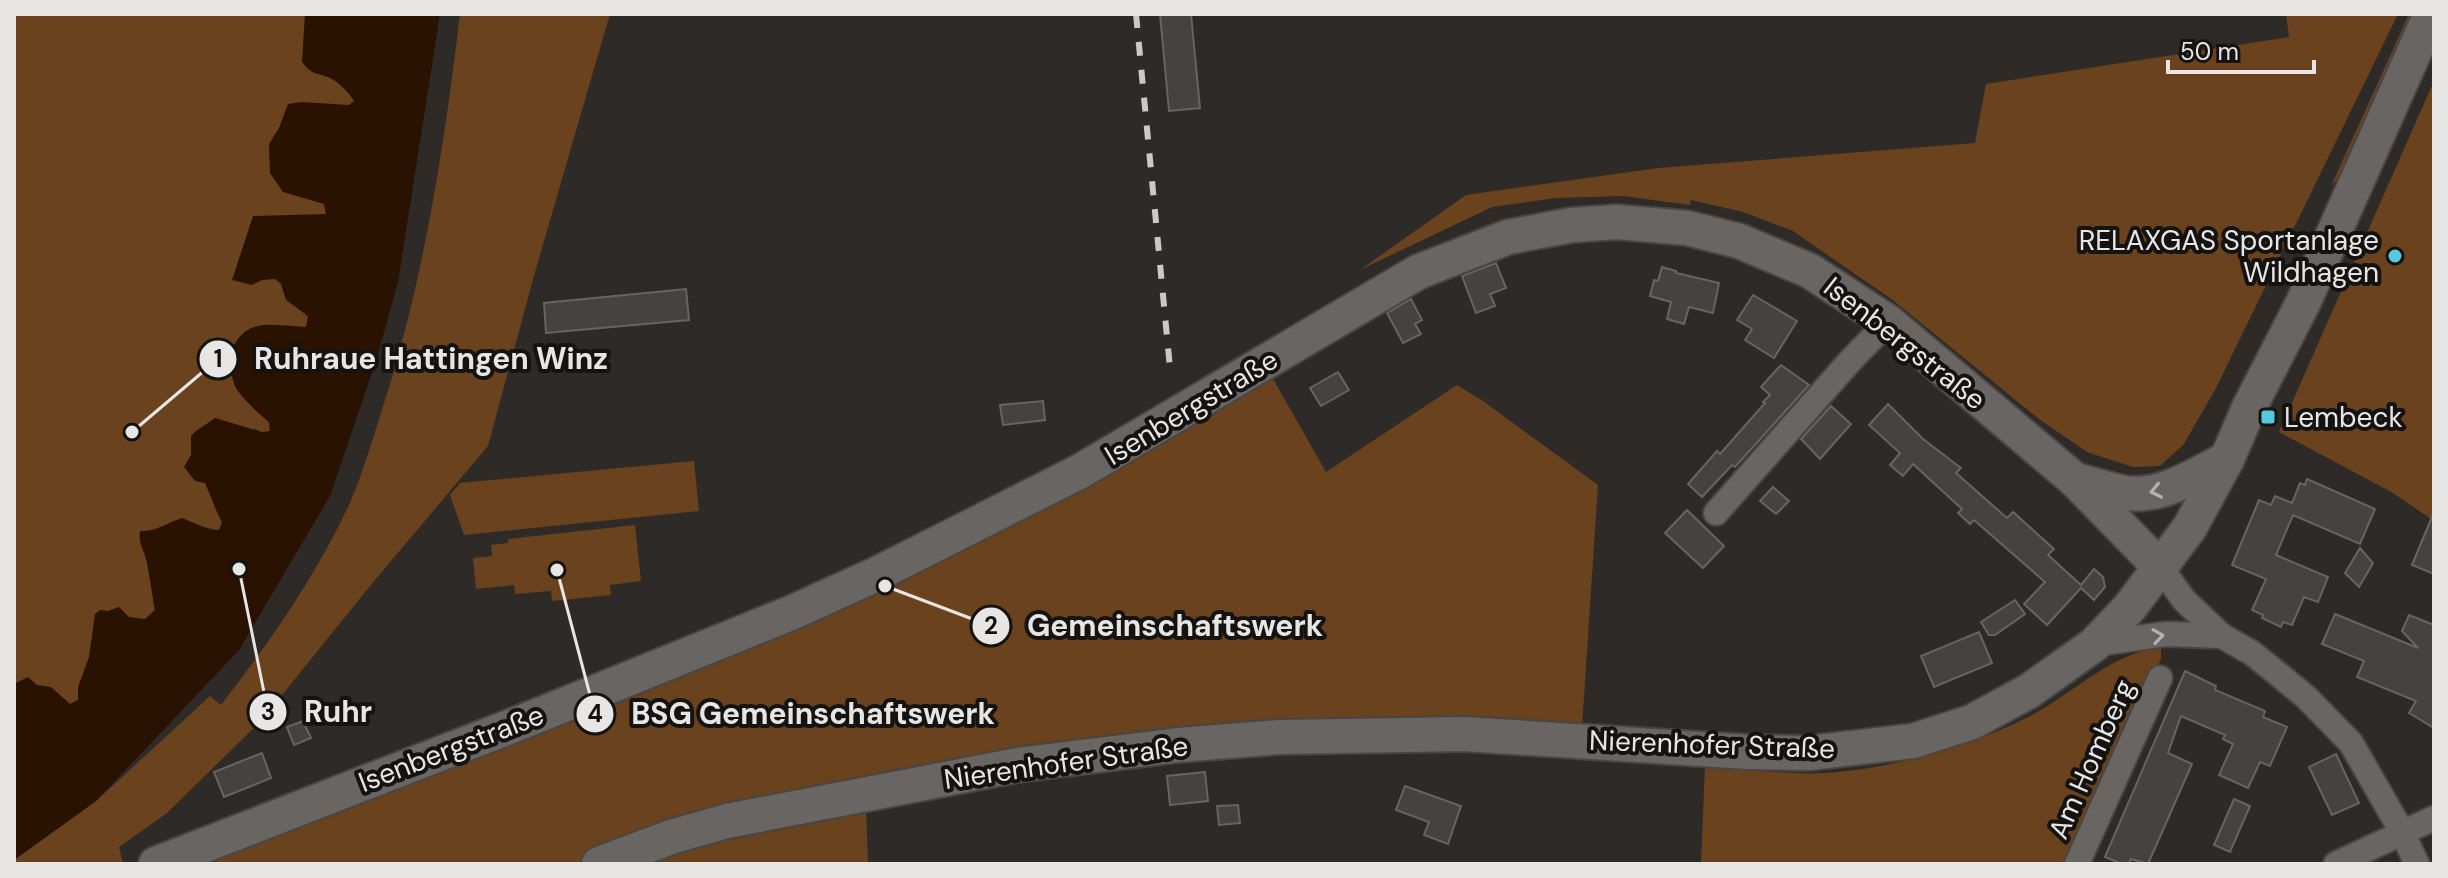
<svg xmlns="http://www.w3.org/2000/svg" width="2448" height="878" viewBox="0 0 2448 878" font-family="'DM Sans',sans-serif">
<rect width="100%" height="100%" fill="#2e2a28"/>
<g fill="#6a421e">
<polygon points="14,14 392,14 305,314 308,317 306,327 269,422 270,432 261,432 254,428 214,506 222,522 219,530 203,527 153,601 155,610 78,700 14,761"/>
<path d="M460,14H610L535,272L488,446L370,586L261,721L167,813L119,847L123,864H14V860L96,801L210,696L221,705C270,642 315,577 349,505C362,476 371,444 381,413C423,284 444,149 460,14Z"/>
<polygon points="2286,14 2398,14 2216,388 2184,444 2160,466 2133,467 2087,452 2039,419 1894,301 1793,231 1743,212 1691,200 1690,205 1623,196 1556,198 1492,207 1360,270 1466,195 1658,168 1975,143 1986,84 2289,37"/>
<polygon points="2409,14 2413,14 2340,176 2331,186"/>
<polygon points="2434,81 2434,521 2393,493 2279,432"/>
<polygon points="1268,370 1326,472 1457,385 1483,401 1598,485 1582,727 865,779 868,864 191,864 618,700"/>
<polygon points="694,461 699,511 464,535 450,495 460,483"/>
<polygon points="635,525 641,581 610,585 611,595 552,601 551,591 515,594 514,585 476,589 473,558 492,556 491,545 508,543 508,539"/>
<path d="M2161,647V659L2074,864H1701L1705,766C1745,769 1787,775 1827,773C1895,768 1973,746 2032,715C2075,692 2112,653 2161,647Z"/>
</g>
<path fill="#291200" d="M305,14H440L398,282L376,361L330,496L239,650L96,801L14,860V684L28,677L37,685L51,687L70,704L78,700V687L89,657L95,614L100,610L108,611L119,607L129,617L145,619L155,610C152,594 150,579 147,563C145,551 138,545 140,531C155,532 167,523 182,518L211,530H219L222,523L205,483L195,481L184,467L191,455V436C198,428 206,425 215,418L262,432L270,431L269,422C260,415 241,397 236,388C232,380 233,374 226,364C242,315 264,325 306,327L308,316L286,300L281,284L275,279L262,280L252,285L232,280L253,216L326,214L324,204L283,192L270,173L269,144L279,128L288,104L301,102L349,105L354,101C349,93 339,82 330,78C315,71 314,77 302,62Z"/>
<g fill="#45423f" stroke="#686461" stroke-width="2">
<polygon points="1160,14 1191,14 1200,108 1169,111"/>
<polygon points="1496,263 1506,288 1490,294 1495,306 1476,313 1462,276"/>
<polygon points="1662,267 1676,271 1676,273 1719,283 1713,313 1689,307 1684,324 1667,319 1671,302 1650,296 1654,280 1658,281"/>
<polygon points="686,289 689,320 546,333 544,303"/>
<polygon points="1753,295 1797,321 1774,358 1745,340 1752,329 1737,320"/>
<polygon points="1411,299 1422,320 1415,324 1421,334 1403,343 1387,313"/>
<polygon points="1781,365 1809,385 1735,467 1732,465 1702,497 1688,484 1717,451 1720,454 1765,403 1763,402 1770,395 1761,387"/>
<polygon points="1338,372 1349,390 1321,406 1310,388"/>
<polygon points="1043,401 1045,420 1003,425 1000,405"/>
<polygon points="1888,404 1923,439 1961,468 1956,473 2007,518 2013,512 2054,549 2048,555 2081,585 2094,569 2103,577 2105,587 2094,600 2081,588 2047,625 2024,604 2045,582 1974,520 1970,524 1958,513 1962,509 1913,464 1903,476 1890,465 1900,453 1869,425"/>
<polygon points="1831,406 1851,424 1820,459 1801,439"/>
<polygon points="2307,479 2375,509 2360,544 2293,515 2276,555 2328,577 2318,602 2304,597 2292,625 2283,622 2281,627 2262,618 2263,615 2252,610 2266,579 2232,565 2259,500 2271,505 2275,496 2292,503 2300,483 2305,485"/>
<polygon points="1773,487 1789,501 1776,514 1760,501"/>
<polygon points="1687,510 1724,546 1703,568 1665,533"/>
<polygon points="2434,512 2434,574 2412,565"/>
<polygon points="2360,548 2373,563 2359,587 2345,573"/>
<polygon points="2015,600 2025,614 1995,635 1989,635 1981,622"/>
<polygon points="2335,614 2418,648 2402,631 2409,615 2434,625 2434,728 2409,713 2416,701 2357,677 2364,661 2322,644"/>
<polygon points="1979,632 1992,663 1934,687 1921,656"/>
<polygon points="2185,671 2216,686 2215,690 2265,711 2263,717 2287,727 2270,766 2260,762 2248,788 2219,775 2233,744 2223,739 2225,735 2181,716 2168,753 2192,764 2148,864 2131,859 2129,864 2122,864 2105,857"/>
<polygon points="303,721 311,738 294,745 287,727"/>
<polygon points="262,753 271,778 224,797 214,772"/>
<polygon points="2336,754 2359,803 2332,815 2309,767"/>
<polygon points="1205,772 1208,801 1170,805 1167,776"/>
<polygon points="1405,786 1461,806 1448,844 1424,835 1429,822 1396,810"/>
<polygon points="2234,799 2250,806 2230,852 2214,845"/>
<polygon points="1238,805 1240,823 1219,825 1217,806"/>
</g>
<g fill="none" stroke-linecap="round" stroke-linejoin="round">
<g stroke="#484644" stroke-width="28">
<g id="minor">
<polyline points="1716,513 1851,360 1888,322"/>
<polyline points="2161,568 2184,600 2222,636 2252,653 2278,674 2306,697 2351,743 2402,832 2417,864"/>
<polyline points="2095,644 2166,634 2222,636"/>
<polyline points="2077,864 2160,678"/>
<polyline points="2336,864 2434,818"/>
</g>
</g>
<g stroke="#484644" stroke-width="38">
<g id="secondary">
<path d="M2075,480C2092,484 2108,490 2125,493C2163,498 2195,475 2227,459"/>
<polyline points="156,864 522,722 791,613 877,574 1079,472 1418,272 1508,237 1572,225 1617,222 1687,228 1739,241 1810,271 1888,322 2075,480 2161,568"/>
<polyline points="599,864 671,837 727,821 1018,765 1178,745 1280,737 1465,734 1748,752 1809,753 1913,741 1972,722 2029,691 2095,644 2130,607 2190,527 2227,459 2249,408 2303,303 2431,14"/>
</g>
</g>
<use href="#minor" stroke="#696562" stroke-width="24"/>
<use href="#secondary" stroke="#696562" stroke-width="34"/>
<polyline stroke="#cbc9c7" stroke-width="6" stroke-dasharray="14 14" stroke-linecap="butt" points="1136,14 1170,368"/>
</g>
<defs><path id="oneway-chevron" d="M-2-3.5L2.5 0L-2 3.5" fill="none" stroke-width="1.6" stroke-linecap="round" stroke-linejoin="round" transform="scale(2)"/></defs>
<g stroke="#b5b2b0">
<use href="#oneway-chevron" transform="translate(2156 491) rotate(168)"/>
<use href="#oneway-chevron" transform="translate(2158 636) rotate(-8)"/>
</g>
<g fill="#54cade" stroke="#151312" stroke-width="3">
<circle cx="2395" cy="256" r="8"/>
<rect x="2260" y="409" width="16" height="16" rx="4"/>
</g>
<g text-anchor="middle" stroke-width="8" stroke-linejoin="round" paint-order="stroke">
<g font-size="28" fill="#e8e6e4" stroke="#151312" text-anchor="end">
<text x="2379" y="250">RELAXGAS Sportanlage<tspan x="2379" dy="32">Wildhagen</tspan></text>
<text x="2284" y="427" text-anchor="start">Lembeck</text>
</g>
<g font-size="28" fill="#e8e6e4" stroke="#151312">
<text transform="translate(1905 343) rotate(38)" y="10">Isenbergstraße</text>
<text transform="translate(1191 407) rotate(-31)" y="10">Isenbergstraße</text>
<text transform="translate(1712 744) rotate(2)" y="10">Nierenhofer Straße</text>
<text transform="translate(451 748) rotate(-21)" y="10">Isenbergstraße</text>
<text transform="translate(2091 759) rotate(-66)" y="10">Am Homberg</text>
<text transform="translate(1066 762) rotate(-8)" y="10">Nierenhofer Straße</text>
</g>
</g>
<path fill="none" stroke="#e8e6e4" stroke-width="3" d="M132 432L218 359M885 586L991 626M239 569L268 712M557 570L595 714"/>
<g fill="#e8e6e4" stroke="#151312" stroke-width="3">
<circle cx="132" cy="432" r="8"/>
<circle cx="885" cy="586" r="8"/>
<circle cx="239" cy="569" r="8"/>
<circle cx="557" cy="570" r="8"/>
<circle cx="218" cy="359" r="20"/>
<circle cx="991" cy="626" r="20"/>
<circle cx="268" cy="712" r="20"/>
<circle cx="595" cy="714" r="20"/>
</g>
<g font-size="24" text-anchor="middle" font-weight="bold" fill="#111">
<text x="218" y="367">1</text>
<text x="991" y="634">2</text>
<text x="268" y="720">3</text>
<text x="595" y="722">4</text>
</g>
<g font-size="30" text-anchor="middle" font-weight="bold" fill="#e8e6e4" stroke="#151312" stroke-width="8" stroke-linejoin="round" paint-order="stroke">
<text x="431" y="369">Ruhraue Hattingen Winz</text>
<text x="1175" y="636">Gemeinschaftswerk</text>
<text x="338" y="722">Ruhr</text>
<text x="813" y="724">BSG Gemeinschaftswerk</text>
</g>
<rect width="2448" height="878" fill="none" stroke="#e8e6e4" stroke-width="32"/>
<path d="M2168 60v12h146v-12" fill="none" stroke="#e8e6e4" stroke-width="4"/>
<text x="2180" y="60" font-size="24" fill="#e8e6e4" stroke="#151312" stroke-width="6" paint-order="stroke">50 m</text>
</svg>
